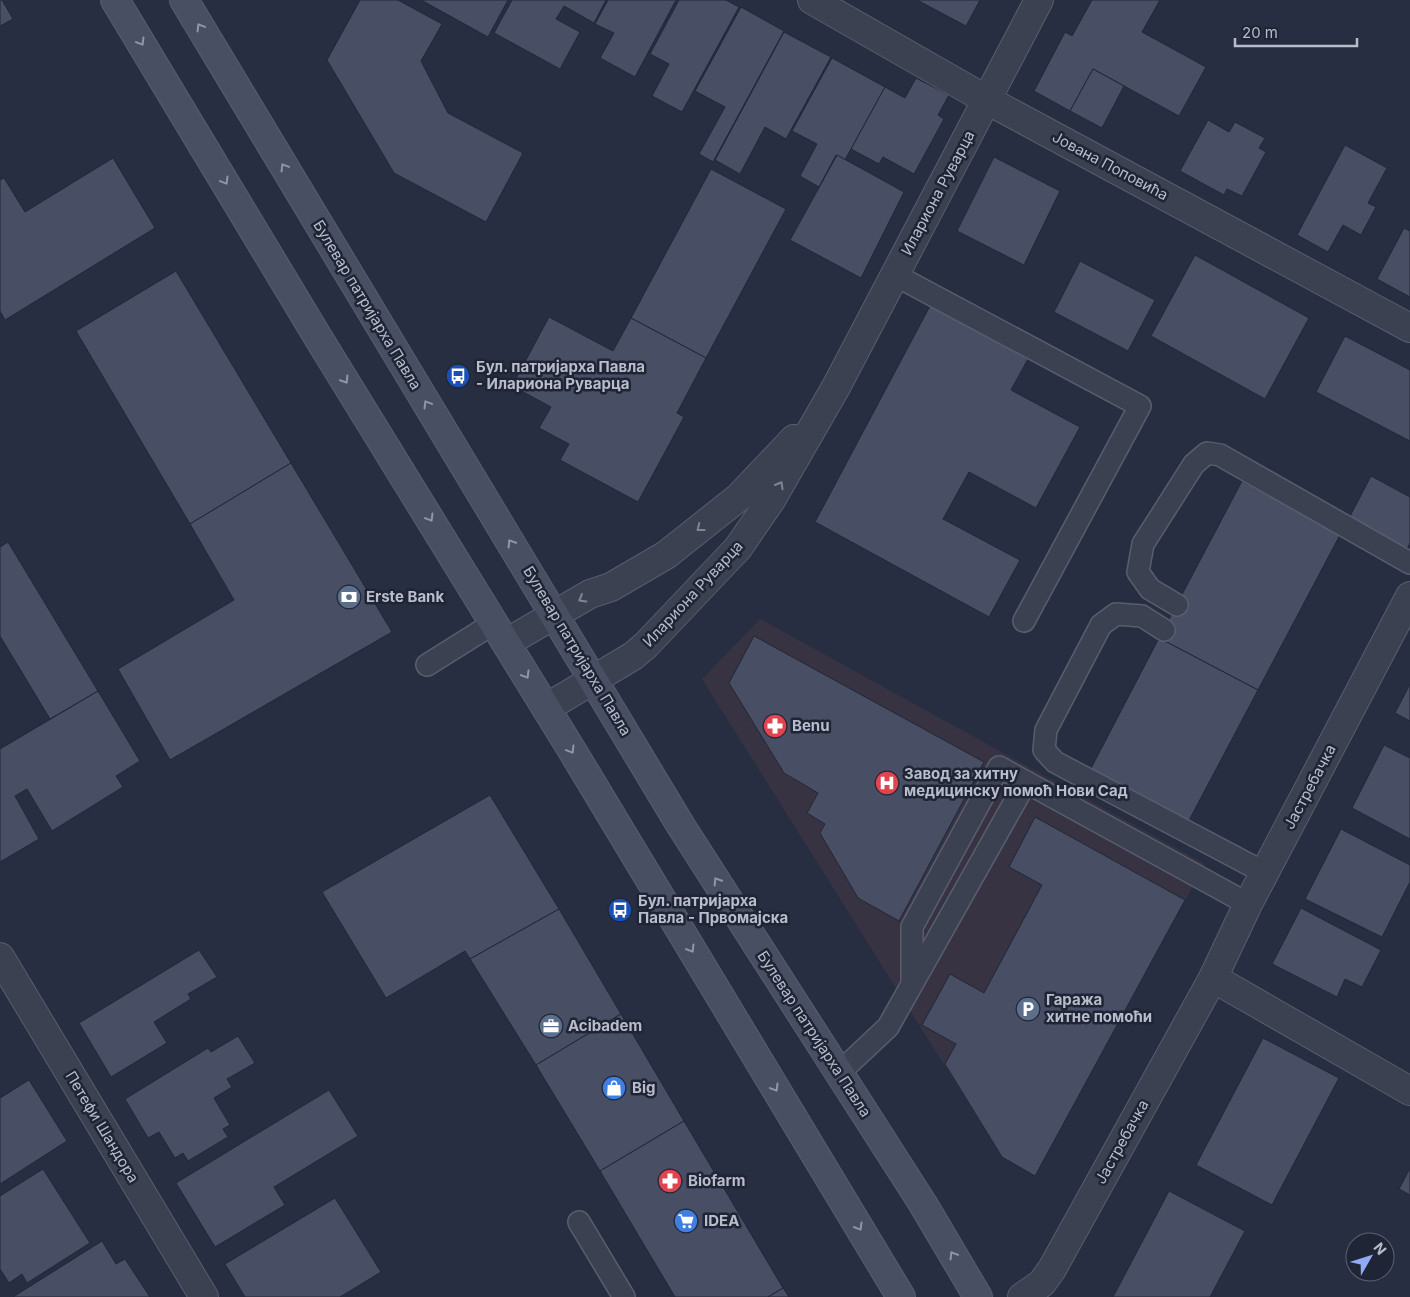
<svg xmlns="http://www.w3.org/2000/svg" width="1410" height="1297" viewBox="0 0 1410 1297" font-family="Inter,sans-serif">
<rect width="100%" height="100%" fill="#272e41"/>
<polygon fill="#373342" points="760,619 1205,864 1035,1176 1002,1157 702,679"/>
<g fill="#484f65" stroke="#222738">
<polygon points="0,0 2,0 13,19 0,26"/>
<polygon points="360,0 398,0 442,24 421,61 448,113 523,153 486,222 394,173 327,60"/>
<polygon points="421,0 508,0 488,37"/>
<polygon points="512,0 606,0 594,23 564,6 556,19 580,32 560,69 494,33"/>
<polygon points="608,0 676,0 635,77 600,58 614,33 595,24"/>
<polygon points="679,0 726,0 739,7 682,112 652,96 669,64 650,54"/>
<polygon points="917,0 980,0 966,26"/>
<polygon points="1092,0 1160,0 1142,32 1206,67 1179,116 1093,69 1070,111 1034,91 1065,32 1072,36"/>
<polygon points="741,7 784,31 713,162 699,154 725,107 695,91"/>
<polygon points="784,32 831,57 786,139 765,127 740,174 715,160"/>
<polygon points="832,58 885,87 845,160 836,155 819,187 800,176 817,144 792,131"/>
<polygon points="1093,69 1124,86 1102,128 1070,111"/>
<polygon points="916,78 949,95 938,115 944,119 914,174 883,157 879,164 851,149 885,87 905,98"/>
<polygon points="1208,120 1229,132 1235,122 1265,138 1259,148 1266,152 1242,196 1227,189 1224,195 1180,171"/>
<polygon points="1345,145 1387,168 1368,203 1376,207 1361,235 1343,225 1328,252 1297,235"/>
<polygon points="837,155 904,192 861,278 790,240"/>
<polygon points="994,157 1060,191 1024,265 957,231"/>
<polygon points="113,158 155,228 5,320 0,311 0,180 4,178 25,212"/>
<polygon points="711,169 786,209 706,358 631,318"/>
<polygon points="1404,228 1410,231 1410,297 1377,279"/>
<polygon points="1195,255 1309,318 1265,399 1151,336"/>
<polygon points="1080,261 1155,300 1128,351 1054,312"/>
<polygon points="176,271 291,463 190,524 76,331"/>
<polygon points="930,306 1028,359 1011,390 1080,427 1036,508 969,472 943,519 1020,560 989,617 815,522"/>
<polygon points="549,317 613,351 631,318 706,358 677,413 684,417 638,502 560,460 569,444 539,428 551,407 512,386"/>
<polygon points="1345,336 1410,370 1410,441 1316,392"/>
<polygon points="291,463 392,632 170,760 118,669 234,600 190,524"/>
<polygon points="1371,476 1410,497 1410,543 1406,551 1348,520"/>
<polygon points="1242,481 1341,533 1258,690 1159,638"/>
<polygon points="8,542 98,691 50,719 0,636 0,547"/>
<polygon points="754,636 984,762 899,921 858,898 820,833 825,824 807,813 818,793 784,773 729,683"/>
<polygon points="1159,638 1258,690 1185,828 1087,776"/>
<polygon points="1410,684 1410,721 1395,713"/>
<polygon points="98,691 140,761 116,776 123,787 52,831 27,789 15,796 39,839 0,862 0,749"/>
<polygon points="1384,745 1410,758 1410,839 1352,808"/>
<polygon points="490,795 559,909 470,959 465,951 386,998 322,892"/>
<polygon points="1035,817 1185,900 1035,1176 1002,1157 945,1064 956,1044 922,1025 950,974 984,993 1042,885 1009,867"/>
<polygon points="1341,829 1410,865 1410,882 1382,937 1305,899"/>
<polygon points="1301,908 1381,950 1362,987 1345,979 1337,997 1272,964"/>
<polygon points="559,909 621,1014 536,1065 470,959"/>
<polygon points="199,950 217,977 188,994 191,999 154,1022 167,1043 111,1077 79,1023"/>
<polygon points="621,1014 684,1121 600,1171 536,1065"/>
<polygon points="238,1036 255,1063 227,1079 232,1087 214,1098 230,1125 223,1129 228,1137 188,1161 183,1153 175,1158 159,1132 148,1138 125,1099 208,1048 211,1052"/>
<polygon points="1263,1038 1339,1078 1272,1205 1196,1165"/>
<polygon points="29,1080 67,1141 0,1184 0,1098"/>
<polygon points="329,1090 358,1136 274,1187 285,1205 215,1247 176,1183"/>
<polygon points="684,1121 783,1288 768,1297 675,1297 600,1171"/>
<polygon points="1410,1168 1410,1195 1399,1189"/>
<polygon points="43,1169 90,1243 27,1283 22,1274 9,1283 0,1269 0,1196"/>
<polygon points="1169,1191 1245,1231 1210,1297 1113,1297"/>
<polygon points="335,1198 381,1272 340,1297 245,1297 225,1264"/>
<polygon points="102,1241 116,1264 125,1259 150,1297 13,1297"/>
<polygon points="783,1288 789,1297 768,1297"/>
</g>
<g fill="none" stroke-linecap="round" stroke-linejoin="round">
<g stroke="#595e6e" stroke-width="24">
<g id="lane">
<polyline points="895,275 1140,406 1024,621"/>
<polyline points="1177,605 1150,589 1138,572 1143,544 1194,464 1207,453 1220,455 1410,563"/>
<polyline points="1164,630 1142,616 1116,614 1101,625 1046,730 1044,750 1055,762 1265,873"/>
<polyline points="427,665 494,623"/>
<polyline points="912,983 912,927 999,767 1026,782"/>
<polyline points="839,1073 888,1027 1026,782 1248,904"/>
<polyline points="579,1222 624,1297"/>
</g>
</g>
<g stroke="#595e6e" stroke-width="30">
<g id="street">
<polyline points="812,0 987,100 1410,328"/>
<polyline points="506,643 590,594 611,587 666,555 739,497 794,439"/>
<polyline points="546,708 633,656 646,645 738,548 771,500 836,387 1039,0"/>
<polyline points="0,957 204,1297"/>
<polyline points="1213,978 1410,1091"/>
<polyline points="1022,1297 1042,1283 1052,1269 1213,978 1248,904 1410,596"/>
</g>
</g>
<g stroke="#595e6e" stroke-width="30">
<g id="secondary">
<polyline points="115,0 319,339 573,752 901,1297"/>
<polyline points="184,0 681,826 923,1204 978,1297"/>
</g>
</g>
<use href="#lane" stroke="#3b4151" stroke-width="21"/>
<use href="#street" stroke="#3b4151" stroke-width="28"/>
<use href="#secondary" stroke="#494f63" stroke-width="28"/>
</g>
<defs><path id="oneway-chevron" d="M-2-3.5L2.5 0L-2 3.5" fill="none" stroke-width="1.6" stroke-linecap="round" stroke-linejoin="round" transform="scale(1.25)"/></defs>
<g stroke="#9196a7">
<use href="#oneway-chevron" transform="translate(200 27) rotate(-121)"/>
<use href="#oneway-chevron" transform="translate(141 42) rotate(59)"/>
<use href="#oneway-chevron" transform="translate(284 167) rotate(-121)"/>
<use href="#oneway-chevron" transform="translate(225 181) rotate(59)"/>
<use href="#oneway-chevron" transform="translate(345 380) rotate(58)"/>
<use href="#oneway-chevron" transform="translate(427 404) rotate(-121)"/>
<use href="#oneway-chevron" transform="translate(430 518) rotate(59)"/>
<use href="#oneway-chevron" transform="translate(511 543) rotate(-122)"/>
<use href="#oneway-chevron" transform="translate(526 675) rotate(59)"/>
<use href="#oneway-chevron" transform="translate(571 750) rotate(59)"/>
<use href="#oneway-chevron" transform="translate(717 881) rotate(-122)"/>
<use href="#oneway-chevron" transform="translate(691 949) rotate(59)"/>
<use href="#oneway-chevron" transform="translate(775 1088) rotate(59)"/>
<use href="#oneway-chevron" transform="translate(859 1227) rotate(59)"/>
<use href="#oneway-chevron" transform="translate(953 1255) rotate(-121)"/>
</g>
<g stroke="#808594">
<use href="#oneway-chevron" transform="translate(780 485) rotate(-60)"/>
<use href="#oneway-chevron" transform="translate(700 528) rotate(142)"/>
<use href="#oneway-chevron" transform="translate(582 599) rotate(150)"/>
</g>
<defs>
<g id="bus-disc" transform="scale(1.25)"><circle r="9.5" fill="#1a4fb4" stroke="#202536"/><path d="M-5-6H5V4H4V6H2V4H-2V6H-4V4H-5ZM-3.5-4V0h7V-4ZM-3.5 1.2v1.5H-2V1.2ZM2 1.2v1.5H3.5V1.2Z" fill="#fff"/></g>
<g id="bank-disc" transform="scale(1.25)"><circle r="9.5" fill="#5c6f8a" stroke="#202536"/><path d="M-6-4H6V4H-6ZM0-2.3a2.3 2.3 0 1 0 0 4.6a2.3 2.3 0 1 0 0-4.6Z" fill="#fff"/></g>
<g id="pharmacy-disc" transform="scale(1.25)"><circle r="9.5" fill="#e0444e" stroke="#202536"/><path d="M-2-6h4v4h4v4h-4v4h-4v-4h-4v-4h4Z" fill="#fff"/></g>
<g id="hospital-disc" transform="scale(1.25)"><circle r="9.5" fill="#e0444e" stroke="#202536"/><path d="M-5-5h3v3.5h4V-5h3V5h-3V1.5h-4V5h-3Z" fill="#fff"/></g>
<g id="parking-disc" transform="scale(1.25)"><circle r="9.5" fill="#5c6f8a" stroke="#202536"/><path d="M-3.5-5.5H1a3.5 3.5 0 0 1 0 7H-1V5.5H-3.5ZM-1-3.4V-.6H.8a1.4 1.4 0 0 0 0-2.8Z" fill="#fff"/></g>
<g id="office-disc" transform="scale(1.25)"><circle r="9.5" fill="#5c6f8a" stroke="#202536"/><path d="M-6-3h4V-5.5h4V-3h4V5H-6ZM-1-4.5V-3h2v-1.5ZM-6 0V1H6V0Z" fill="#fff"/></g>
<g id="shop-disc" transform="scale(1.25)"><circle r="9.5" fill="#3f7fe0" stroke="#202536"/><path d="M-5-2.5h2.3a2.7 3.5 0 0 1 5.4 0H5L5.5 6h-11ZM-1.5-2.5h3a1.5 2.3 0 0 0-3 0Z" fill="#fff"/></g>
<g id="supermarket-disc" transform="scale(1.25)"><circle r="9.5" fill="#3f7fe0" stroke="#202536"/><path d="M-6-5.5h2.5l.6 2H6L4.5 2H-2.5L-4.4-4H-6ZM-1.5 3.2a1.3 1.3 0 1 0 .1 0ZM3 3.2a1.3 1.3 0 1 0 .1 0Z" fill="#fff"/></g>
</defs>
<g fill-rule="evenodd">
<use href="#bus-disc" x="458" y="376"/>
<use href="#bank-disc" x="349" y="597"/>
<use href="#pharmacy-disc" x="775" y="726"/>
<use href="#hospital-disc" x="887" y="783"/>
<use href="#bus-disc" x="620" y="910"/>
<use href="#parking-disc" x="1028" y="1009"/>
<use href="#office-disc" x="551" y="1026"/>
<use href="#shop-disc" x="614" y="1088"/>
<use href="#pharmacy-disc" x="670" y="1181"/>
<use href="#supermarket-disc" x="686" y="1221"/>
</g>
<g text-anchor="middle" stroke-width="5" stroke-linejoin="round" paint-order="stroke">
<g font-size="15" fill="#b8bccb" stroke="#202536">
<text transform="translate(1110 166) rotate(28)" y="5">Јована Поповића</text>
<text transform="translate(938 193) rotate(-62)" y="5">Илариона Руварца</text>
<text transform="translate(367 305) rotate(59)" y="5">Булевар патријарха Павла</text>
<text transform="translate(693 594) rotate(-47)" y="5">Илариона Руварца</text>
<text transform="translate(577 651) rotate(59)" y="5">Булевар патријарха Павла</text>
<text transform="translate(1310 787) rotate(-62)" y="5">Јастребачка</text>
<text transform="translate(814 1034) rotate(57)" y="5">Булевар патријарха Павла</text>
<text transform="translate(102 1127) rotate(59)" y="5">Петефи Шандора</text>
<text transform="translate(1122 1142) rotate(-61)" y="5">Јастребачка</text>
</g>
<g font-size="15" font-weight="bold" fill="#b8bccb" stroke="#202536" text-anchor="start">
<text x="476" y="372">Бул. патријарха Павла<tspan x="476" dy="17">- Илариона Руварца</tspan></text>
<text x="366" y="602">Erste Bank</text>
<text x="792" y="731">Benu</text>
<text x="904" y="779">Завод за хитну<tspan x="904" dy="17">медицинску помоћ Нови Сад</tspan></text>
<text x="638" y="906">Бул. патријарха<tspan x="638" dy="17">Павла - Првомајска</tspan></text>
<text x="1046" y="1005">Гаража<tspan x="1046" dy="17">хитне помоћи</tspan></text>
<text x="568" y="1031">Acibadem</text>
<text x="632" y="1093">Big</text>
<text x="688" y="1186">Biofarm</text>
<text x="704" y="1226">IDEA</text>
</g>
</g>
<g transform="translate(1370 1257) rotate(51)"><circle r="24" fill="#202536" stroke="#5d6172"/>
<path d="M0-4L9 19L0 12L-9 19Z" fill="#92a9f5"/>
<text y="-8" font-size="14" font-weight="bold" text-anchor="middle" fill="#b8bccb">N</text>
</g>
<path d="M1235 38v8h122v-8" fill="none" stroke="#b8bccb" stroke-width="2.5"/>
<text x="1242" y="38" font-size="15" fill="#b8bccb" stroke="#202536" stroke-width="4" paint-order="stroke">20 m</text>
</svg>
